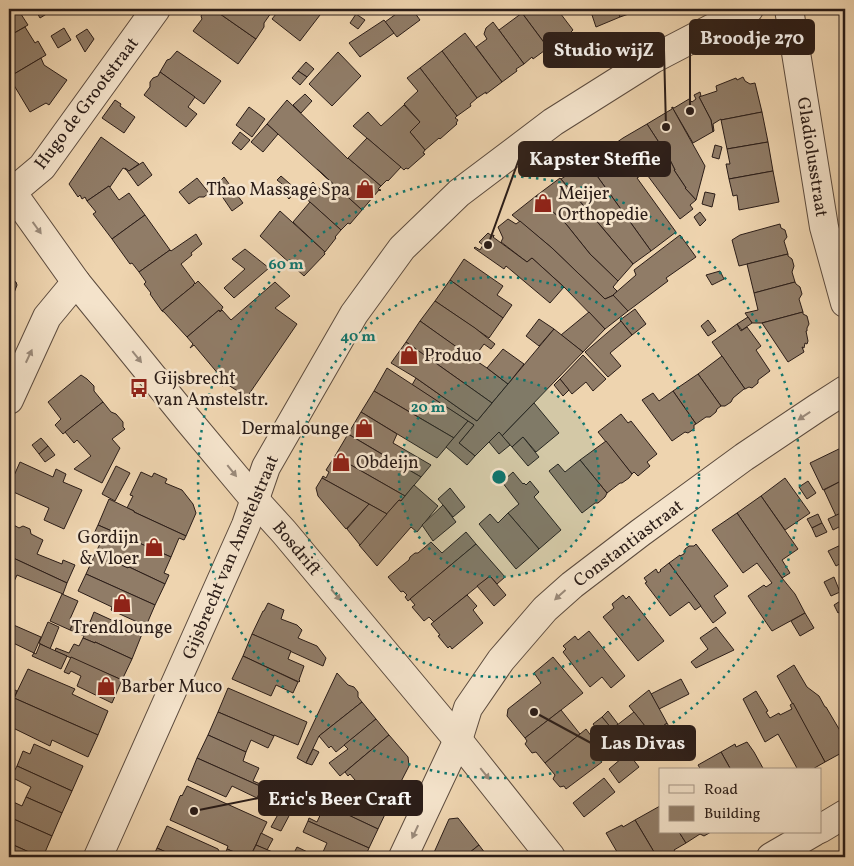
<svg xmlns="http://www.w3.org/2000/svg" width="854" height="866" viewBox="0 0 854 866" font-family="Vollkorn,serif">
<rect width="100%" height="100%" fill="#eed4af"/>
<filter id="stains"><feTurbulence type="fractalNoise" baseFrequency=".004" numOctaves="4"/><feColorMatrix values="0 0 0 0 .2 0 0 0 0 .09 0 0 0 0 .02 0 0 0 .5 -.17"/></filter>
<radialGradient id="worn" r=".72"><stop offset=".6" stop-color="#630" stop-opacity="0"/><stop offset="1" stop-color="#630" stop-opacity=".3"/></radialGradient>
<g fill="#907c67" stroke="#2b1d18">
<polygon points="9,9 14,9 16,13 19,11 28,25 9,36"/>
<polygon points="35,9 52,9 53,10 40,18"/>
<polygon points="206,9 213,9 256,39 238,64 193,31 202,19 201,16"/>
<polygon points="213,9 264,9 271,13 264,23 264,27 256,39"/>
<polygon points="280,9 312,9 320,15 300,41 272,19"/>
<polygon points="403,9 412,9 420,20 397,37 385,22"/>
<polygon points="519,9 557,9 573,30 570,33 570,37 563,42 559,41 549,49"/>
<polygon points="590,9 617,9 620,17 596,27"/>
<polygon points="617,9 643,9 620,17"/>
<polygon points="522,13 548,48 533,59 532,57 524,64 499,30"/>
<polygon points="356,14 365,20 358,29 350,23"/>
<polygon points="384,20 394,33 360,57 349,43"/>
<polygon points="493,22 524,64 516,69 517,71 502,82 476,47 487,39 484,34 486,28"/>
<polygon points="25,27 35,43 38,41 46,55 9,77 9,36"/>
<polygon points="64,28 71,40 58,48 51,36"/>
<polygon points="87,29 94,39 85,52 76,36"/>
<polygon points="465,33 502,82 486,94 486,92 477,98 442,51"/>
<polygon points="177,51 221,81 204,104 160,72 167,60 170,59"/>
<polygon points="442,51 477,98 470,104 471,106 457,116 420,68"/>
<polygon points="338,52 361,76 332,106 309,84"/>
<polygon points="41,58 44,65 67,80 49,105 46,103 30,112 9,77"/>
<polygon points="306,62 314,69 307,77 298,71"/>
<polygon points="420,68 457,116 455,118 458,120 456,123 457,124 440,139 439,138 425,150 410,132 420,122 404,104 418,91 407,78"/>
<polygon points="298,71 307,77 300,85 292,78"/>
<polygon points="160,72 195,97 188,107 197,114 186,127 144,95 150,87 150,82 153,78 158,76"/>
<polygon points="743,77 745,81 750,84 755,83 762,112 721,120 721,119 713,124 714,131 713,132 711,120 699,97 717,91 716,86 736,78 737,80"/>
<polygon points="700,92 701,96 699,97 711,120 713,132 714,131 693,143 672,107 674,108 689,99 692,102 696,99 694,95"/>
<polygon points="305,94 312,101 301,113 293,105"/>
<polygon points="115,100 121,104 120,106 135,117 124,133 102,118"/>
<polygon points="287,100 348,159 348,158 381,186 378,189 381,190 380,191 379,190 362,210 267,124"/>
<polygon points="404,105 420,122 410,132 425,150 423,153 425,154 408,169 406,168 404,170 353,126 368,112 381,126"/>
<polygon points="249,107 265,119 252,137 236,125"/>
<polygon points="672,107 705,166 696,200 685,188 686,188 674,170 675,170 669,158 647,124 672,109"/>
<polygon points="762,112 768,142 727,149 721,120"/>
<polygon points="267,124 278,134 263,152 251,142"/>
<polygon points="647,124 669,158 675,170 674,170 686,188 685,188 696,200 690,205 693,209 680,219 633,156 625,161 613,145 623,138"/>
<polygon points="240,132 250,140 241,150 232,143"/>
<polygon points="101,137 139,164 129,171 123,168 110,187 109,186 87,201 85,197 82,199 80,195 78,197 69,184"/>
<polygon points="367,138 401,167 388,181 387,180 381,186 348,158"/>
<polygon points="768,142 773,171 729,179 726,164 730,164 727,149"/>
<polygon points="613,145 625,161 633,156 645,173 637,178 676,232 651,251 587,162"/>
<polygon points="715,145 722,147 719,159 712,157"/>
<polygon points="143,162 152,175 138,186 125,168 129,171"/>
<polygon points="587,162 651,251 633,264 561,179"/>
<polygon points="317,169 362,210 350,224 348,223 341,230 302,195 313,182 321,190 329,180"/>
<polygon points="773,171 779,202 739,210 737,195 733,196 729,179"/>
<polygon points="281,176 297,190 289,199 278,188 282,184 277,180"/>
<polygon points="224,177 243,203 232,211 215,186"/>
<polygon points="197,178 209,193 204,197 199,197 189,204 179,192"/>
<polygon points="560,178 633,264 618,281 590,254 566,224 536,196"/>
<polygon points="109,186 119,200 129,193 145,215 112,239 93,214 96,212 87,201"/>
<polygon points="705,192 715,194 712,207 702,204"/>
<polygon points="536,196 566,224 590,254 618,281 613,287 617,291 614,295 605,299 552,248 512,215"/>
<polygon points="310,202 341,230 335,237 336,238 325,252 293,222"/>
<polygon points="280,211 325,252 324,252 325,254 304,276 260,236"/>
<polygon points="700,212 706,220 700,226 694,217"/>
<polygon points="145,215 170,250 139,272 132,263 130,264 112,239"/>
<polygon points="508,219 516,224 520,221 552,248 605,299 614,295 628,311 605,329 564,287 532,258 527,262 501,242 503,238 498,227"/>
<polygon points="780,224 781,228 785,230 787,237 784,241 788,254 739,266 732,240 740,235"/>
<polygon points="488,233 492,236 494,235 494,236 493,237 527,262 532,258 564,287 550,303 506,266 504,269 474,248 475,247 480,250 483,245 479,242"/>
<polygon points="196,234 202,244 191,253 192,255 181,264 195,283 193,285 194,285 162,311 150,294 151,293 144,284 146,282 139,272 170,250 171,251"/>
<polygon points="680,235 696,257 666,278 668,281 628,311 613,295 636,275 634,270"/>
<polygon points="245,249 269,268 234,298 224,288 245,269 232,259"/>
<polygon points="788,254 788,256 792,259 794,266 792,272 795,282 754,293 747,264"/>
<polygon points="464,259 503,286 497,295 512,305 503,318 450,280"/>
<polygon points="720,271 724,279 712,285 706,275"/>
<polygon points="9,279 16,282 17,285 9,306"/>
<polygon points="450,280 503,318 489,338 435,301"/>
<polygon points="198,281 223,307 220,312 219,310 187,337 164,312 162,311 194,285 193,285 195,283 195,284"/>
<polygon points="275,282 290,296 275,308 297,324 247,397 225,383 223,386 222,386 225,382 194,345 190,348 193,344 187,337 219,310 220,312 222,310 231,320"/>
<polygon points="795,282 796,284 800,287 802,294 799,299 803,312 762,323 752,323 745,313 758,310 754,293"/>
<polygon points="435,301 475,328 495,344 491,349 484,344 473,359 420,321"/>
<polygon points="635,309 646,324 632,335 620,320"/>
<polygon points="589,312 605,329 583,352 561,335"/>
<polygon points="803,312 803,314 807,316 809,324 807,328 807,331 806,331 808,341 807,344 805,343 804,348 802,347 804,352 788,362 762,323"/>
<polygon points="748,317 752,323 742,330 737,324"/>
<polygon points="539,319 554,329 539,346 526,336"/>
<polygon points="708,320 716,331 708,336 701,326"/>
<polygon points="420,321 475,360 487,368 508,384 492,403 406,342"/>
<polygon points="621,321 632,335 610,353 621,366 608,377 585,352"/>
<polygon points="737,324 741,331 747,327 761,346 756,350 770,371 758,380 758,383 752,388 749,387 745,389 712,342"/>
<polygon points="554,329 583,352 502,436 499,432 475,456 459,443 474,425 412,385 416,378 477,421"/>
<polygon points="406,342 492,403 477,421 416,378 391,363"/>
<polygon points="503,349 524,364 508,384 487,368"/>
<polygon points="583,355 606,379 593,391 586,382 572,394 560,379"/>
<polygon points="722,356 745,389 744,389 733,398 731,402 725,406 721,406 698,374"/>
<polygon points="387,368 468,421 454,438 374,391"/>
<polygon points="698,374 721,406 717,409 716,412 710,417 706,417 696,424 673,391"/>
<polygon points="81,375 87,379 94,386 94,391 103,402 63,434 55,425 61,419 48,402"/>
<polygon points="560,379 569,390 563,396 554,385"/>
<polygon points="374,391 418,417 454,438 437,458 361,412"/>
<polygon points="673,391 696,424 694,425 694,429 688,433 685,432 672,441 642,400 653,393 659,401"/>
<polygon points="103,402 111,412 116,414 123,422 123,427 125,429 112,439 120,448 102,483 74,469 91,456 77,440 74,443 65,432"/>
<polygon points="534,403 559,433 536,452 523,437 512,447 502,436"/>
<polygon points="361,412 397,434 393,443 431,465 421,477 348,434"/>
<polygon points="621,414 628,423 631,421 657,454 647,462 650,466 638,476 634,472 632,474 598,432"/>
<polygon points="468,421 474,425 459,443 475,456 467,465 446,447"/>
<polygon points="499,432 510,445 499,454 489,442"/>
<polygon points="348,434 385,456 421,477 405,496 335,456"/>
<polygon points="523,437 539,457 528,466 512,447"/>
<polygon points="41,438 48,446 39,454 32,445"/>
<polygon points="606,441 632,474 629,478 622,483 620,483 607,493 580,460"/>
<polygon points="48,446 55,455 45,462 39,454"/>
<polygon points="843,447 845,448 845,479 823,490 810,463"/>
<polygon points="335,456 405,496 401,501 399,500 387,514 322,478 323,476 326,478 329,472 326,470"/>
<polygon points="580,460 607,493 605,497 598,503 595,503 582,513 549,471 558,464 565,472"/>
<polygon points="20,462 53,477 56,469 66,474 63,482 82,490 64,529 44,520 49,508 9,490 9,487"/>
<polygon points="116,466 130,473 115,501 102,494"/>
<polygon points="141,472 152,477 154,473 167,479 165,483 182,490 193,504 196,513 186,536 134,512 134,511 127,508 133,496 130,495"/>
<polygon points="513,472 523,484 524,483 526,485 530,481 539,492 534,497 561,530 539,549 508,513 519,504 502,482"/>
<polygon points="322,478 369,504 346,529 318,496 316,488"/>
<polygon points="785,478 810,513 785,530 761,496"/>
<polygon points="845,479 845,511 836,516 824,490"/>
<polygon points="808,481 816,493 807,499 799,487"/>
<polygon points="414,485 438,506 417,532 411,527 377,566 359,545 399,500 401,501"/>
<polygon points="450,488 465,507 453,517 438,499"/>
<polygon points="761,496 798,549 782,560 790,573 782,578 737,513"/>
<polygon points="109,499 134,511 134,512 186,536 184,540 179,538 171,557 98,525"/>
<polygon points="369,504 387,514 360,545 347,529"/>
<polygon points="443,505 456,522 433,541 422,525"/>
<polygon points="845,511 845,535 841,526 833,530 828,519"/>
<polygon points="508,513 539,549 516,569 479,524 490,514 498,523"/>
<polygon points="737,513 782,578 795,594 805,613 772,631 748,596 764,585 766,587 772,583 757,563 743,573 712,530"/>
<polygon points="818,514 822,523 812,528 807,519"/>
<polygon points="9,523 12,525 12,524 19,528 23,526 30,529 31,534 43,540 37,554 62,564 63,560 75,565 67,583 9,556"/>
<polygon points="822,523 827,532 816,537 812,528"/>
<polygon points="98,525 171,557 164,573 169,575 165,584 129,567 128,568 110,560 111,559 96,552 100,544 91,540"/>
<polygon points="466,532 476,544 408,601 405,597 407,595 403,591 401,592 388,577 409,560 410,557 415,553 418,553 431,542 442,553"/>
<polygon points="845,543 845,561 836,566 828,551"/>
<polygon points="476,544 505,577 497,584 490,576 434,622 429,617 424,621 412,607 415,605 410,599"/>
<polygon points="696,544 728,586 714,596 726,613 713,623 669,563 680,555 680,556 684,554 685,549 689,546 694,546"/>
<polygon points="96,552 111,559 110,560 128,568 129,567 165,584 155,605 86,574"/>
<polygon points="9,556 67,583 63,594 17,575 11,588 9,587"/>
<polygon points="669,563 701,606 695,610 689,602 670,616 645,583 647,582 644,578 656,569 658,573 661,571 660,570"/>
<polygon points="86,574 155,605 146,626 111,610 112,607 78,591"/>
<polygon points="490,576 506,595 494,606 477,586"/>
<polygon points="834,577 840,592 831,596 824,582"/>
<polygon points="62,594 78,601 70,619 74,621 70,630 50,621"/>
<polygon points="467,595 477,606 473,610 483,623 452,649 450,646 448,648 438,636 440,635 431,624"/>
<polygon points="623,595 626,599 629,596 664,641 638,661 603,617 614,608 612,604"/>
<polygon points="845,598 845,609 838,613 834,605"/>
<polygon points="268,603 284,610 281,619 297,625 302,630 298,638 317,646 326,658 323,666 252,634 263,611 264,611"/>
<polygon points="94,612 142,634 132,659 95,642 95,643 83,638 84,636 70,630 74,622 88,627"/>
<polygon points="805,613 814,628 800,636 791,621"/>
<polygon points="48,622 59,627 50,649 39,643"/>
<polygon points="9,623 41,637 34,653 9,641"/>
<polygon points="716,627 734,650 696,668 691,662 708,649 700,638"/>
<polygon points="589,631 625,676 611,688 602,677 590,687 563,652 566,649 563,646 575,636 578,640"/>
<polygon points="252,634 291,651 288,659 304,666 299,680 300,681 299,682 243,656"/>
<polygon points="83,638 95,643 95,642 132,659 122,680 55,651 56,648 69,653 74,644 79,646"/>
<polygon points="40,644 67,656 61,669 32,656 34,653 36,654"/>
<polygon points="243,656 298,682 293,693 276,685 271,696 232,679"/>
<polygon points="71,657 122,680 112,703 77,686 81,676 71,671 69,674 64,672"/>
<polygon points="553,657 583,693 525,738 507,716 508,709 541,683 534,673"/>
<polygon points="794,665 807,687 819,696 825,707 826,707 845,739 845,751 825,762 777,676"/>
<polygon points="28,669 75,689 72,694 108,711 98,735 14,698"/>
<polygon points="337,673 348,685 354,687 358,692 358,697 362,702 319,736 306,763 297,758"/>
<polygon points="681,679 689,694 659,709 651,694"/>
<polygon points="9,687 17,691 9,711"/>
<polygon points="228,688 307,722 298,745 274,735 274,736 218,712"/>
<polygon points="649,690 667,723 652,735 629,706"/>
<polygon points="756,691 768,711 766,712 770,718 779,713 780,715 792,709 790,705 793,703 825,762 811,770 798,770 778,734 765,742 743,699"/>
<polygon points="14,698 98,735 88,757 52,740 50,746 9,726 9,711"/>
<polygon points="362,702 376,719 336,752 331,746 329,748 319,736"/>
<polygon points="561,710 580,734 545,763 536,752 532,753 525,744 527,741 525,738"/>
<polygon points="608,711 618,724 612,729 602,717"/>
<polygon points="218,712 274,736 268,748 251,740 246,752 208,735"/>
<polygon points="634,712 652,735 631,752 612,729"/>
<polygon points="602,717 612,729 602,736 593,724"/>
<polygon points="376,719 389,735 340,776 329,763 348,749 344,745"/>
<polygon points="667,723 681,747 667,755 654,733"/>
<polygon points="586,729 595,741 593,742 603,755 599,758 602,762 566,789 564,786 560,787 553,779 555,775 545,763"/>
<polygon points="208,735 246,752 243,761 259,768 253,781 263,785 262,787 197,758"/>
<polygon points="389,735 408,757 409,766 391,801 389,799 385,794 381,795 361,786 360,786 350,774 348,776 345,772"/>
<polygon points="747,742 754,752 764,770 731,770 721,752 735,744 736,747"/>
<polygon points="34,744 83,766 72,791 17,766 23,751 30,754"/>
<polygon points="313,749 319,752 312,765 306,763"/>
<polygon points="721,752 731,770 701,770 698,765"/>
<polygon points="628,753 639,767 619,783 609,769"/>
<polygon points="197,758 262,787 257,798 232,786 226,797 188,780"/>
<polygon points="17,766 72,791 62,813 26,797 31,787 11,777"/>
<polygon points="604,778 615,792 584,817 573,803"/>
<polygon points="337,784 388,808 378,829 327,805"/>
<polygon points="187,786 267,822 250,857 246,857 227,849 228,846 170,820 180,796 181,795 182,796"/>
<polygon points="26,797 62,813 52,836 9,817 9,800 22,806"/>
<polygon points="327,805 378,829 369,848 308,821 309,818 317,822 322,811 324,812"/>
<polygon points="660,806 660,832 679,832 686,843 674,850 676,853 667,857 657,857 635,820"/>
<polygon points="281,809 290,814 281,831 271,827"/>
<polygon points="9,817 52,836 43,857 40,857 9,843 9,837 11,831 9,830"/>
<polygon points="458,818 479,845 464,857 461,853 459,857 432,857 449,819"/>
<polygon points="635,820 657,857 620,857 606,833 622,825 623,827"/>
<polygon points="308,821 369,848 365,857 336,857 323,852 327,843 303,832"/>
<polygon points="167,826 218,849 220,853 219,855 224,857 177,857 157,848"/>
<polygon points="679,832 711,832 704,836 700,834 686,843"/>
<polygon points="261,833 273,839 267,850 256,845"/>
<polygon points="9,843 40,857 9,857"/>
<polygon points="256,845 275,853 273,857 250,857"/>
<polygon points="479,845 488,857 459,857 461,853 464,857"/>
<polygon points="297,847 318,857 292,857"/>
<polygon points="157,848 177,857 153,857"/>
<polygon points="227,849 246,857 224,857"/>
</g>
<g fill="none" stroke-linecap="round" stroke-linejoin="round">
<g stroke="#5c4b3e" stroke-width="30">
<g id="minor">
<polyline points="789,9 824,227 845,303"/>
<polyline points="11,193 42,167 156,9"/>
<polyline points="9,400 47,317 76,282"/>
<polyline points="820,829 845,814"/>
<polyline points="403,857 458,740 468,708 501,660 545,609 572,585 640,533 744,457 817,408 845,390"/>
<polyline points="771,857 814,832"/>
</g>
</g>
<g stroke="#5c4b3e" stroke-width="30">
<g id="tertiary">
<polyline points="9,188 76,282 188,420 254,499 284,532 458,740 551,857"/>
<polyline points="98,857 246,525 266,467 354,314 402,248 459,193 553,122 653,59 749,9"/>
</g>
</g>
<use href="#minor" stroke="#f4e3cb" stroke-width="28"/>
<use href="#tertiary" stroke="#f4e3cb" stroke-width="28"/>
</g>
<defs><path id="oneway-solid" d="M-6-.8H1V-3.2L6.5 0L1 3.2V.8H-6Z" transform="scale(1.25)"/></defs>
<g fill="#9a8a7a">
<use href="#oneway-solid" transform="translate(37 228) rotate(54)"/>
<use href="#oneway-solid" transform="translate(29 356) rotate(-65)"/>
<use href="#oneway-solid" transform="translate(137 357) rotate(51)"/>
<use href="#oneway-solid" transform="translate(804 416) rotate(146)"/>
<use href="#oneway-solid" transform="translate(232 471) rotate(51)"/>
<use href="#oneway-solid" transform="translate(336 595) rotate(50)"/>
<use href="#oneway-solid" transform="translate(560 595) rotate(138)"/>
<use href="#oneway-solid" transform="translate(485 774) rotate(51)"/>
<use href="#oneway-solid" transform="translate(415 832) rotate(115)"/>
</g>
<circle cx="499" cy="477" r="100" fill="#0f766e" fill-opacity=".12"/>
<g fill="none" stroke="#0f766e" stroke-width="2.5" stroke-dasharray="2.5 5">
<circle cx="499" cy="477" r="100"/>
<circle cx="499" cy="477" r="200"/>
<circle cx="499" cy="477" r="301"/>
</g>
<defs>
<g id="shop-bare" transform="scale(1.5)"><path d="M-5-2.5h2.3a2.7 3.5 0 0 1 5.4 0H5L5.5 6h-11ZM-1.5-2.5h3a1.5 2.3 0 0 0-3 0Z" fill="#8f2418" stroke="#f4e3cb" stroke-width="2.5" paint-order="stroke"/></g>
<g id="bus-bare" transform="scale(1.5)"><path d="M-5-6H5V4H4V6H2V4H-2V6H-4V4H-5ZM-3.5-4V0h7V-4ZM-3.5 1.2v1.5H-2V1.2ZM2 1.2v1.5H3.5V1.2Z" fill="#8f2418" stroke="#f4e3cb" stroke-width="2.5" paint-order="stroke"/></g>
</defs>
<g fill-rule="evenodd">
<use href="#shop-bare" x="365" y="189"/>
<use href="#shop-bare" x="543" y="203"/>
<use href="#shop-bare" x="409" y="355"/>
<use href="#bus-bare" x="139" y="388"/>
<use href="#shop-bare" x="364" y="428"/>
<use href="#shop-bare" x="341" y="462"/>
<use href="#shop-bare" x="154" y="547"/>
<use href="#shop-bare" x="122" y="603"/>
<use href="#shop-bare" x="106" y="686"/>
</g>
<g text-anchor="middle" stroke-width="5" stroke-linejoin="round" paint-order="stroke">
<g font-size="18" fill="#2b1d18" stroke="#f4e3cb">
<text transform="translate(86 103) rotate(-53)" y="6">Hugo de Grootstraat</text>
<text transform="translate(813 157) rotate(81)" y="6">Gladiolusstraat</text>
<text transform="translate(628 543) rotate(-37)" y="6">Constantiastraat</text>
<text transform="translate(297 548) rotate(50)" y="6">Bosdrift</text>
<text transform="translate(230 557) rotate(-67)" y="6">Gijsbrecht van Amstelstraat</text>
</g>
<g font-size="18" fill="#2b1d18" stroke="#f4e3cb" text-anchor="start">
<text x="350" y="195" text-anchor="end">Thao Massage Spa</text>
<text x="558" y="199">Meijer<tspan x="558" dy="21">Orthopedie</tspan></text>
<text x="424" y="361">Produo</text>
<text x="154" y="384">Gijsbrecht<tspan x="154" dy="21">van Amstelstr.</tspan></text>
<text x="349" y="434" text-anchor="end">Dermalounge</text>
<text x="356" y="468">Obdeijn</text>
<text x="139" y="543" text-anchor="end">Gordijn<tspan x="139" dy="21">&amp; Vloer</tspan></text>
<text x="122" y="633" text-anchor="middle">Trendlounge</text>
<text x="121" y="692">Barber Muco</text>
</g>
</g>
<circle cx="499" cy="477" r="8" fill="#0f766e" stroke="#f4e3cb" stroke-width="2.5"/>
<g font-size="15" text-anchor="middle" font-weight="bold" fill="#0f766e" stroke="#f4e3cb" stroke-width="5" stroke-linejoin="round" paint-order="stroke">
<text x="286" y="269">60 m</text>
<text x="358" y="341">40 m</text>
<text x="428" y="412">20 m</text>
</g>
<path fill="none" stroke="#2b1d18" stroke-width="2" d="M690 111L690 37M666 127L664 50M488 245L519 159M534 712L591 743M194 811L259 798"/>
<g fill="#2b1d18" stroke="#f4e3cb" stroke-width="2">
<circle cx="690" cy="111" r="5"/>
<circle cx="666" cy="127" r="5"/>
<circle cx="488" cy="245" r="5"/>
<circle cx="534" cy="712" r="5"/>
<circle cx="194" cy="811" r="5"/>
</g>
<g fill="#2b1d18" stroke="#2b1d18" stroke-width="2">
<rect x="690" y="20" width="124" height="34" rx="5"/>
<rect x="544" y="33" width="120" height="34" rx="5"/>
<rect x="519" y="142" width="151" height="34" rx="5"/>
<rect x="591" y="726" width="104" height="34" rx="5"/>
<rect x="259" y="781" width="163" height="34" rx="5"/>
</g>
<g font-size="19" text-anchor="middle" font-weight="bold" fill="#fff">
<text x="752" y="44">Broodje 270</text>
<text x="604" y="56">Studio wijZ</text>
<text x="595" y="165">Kapster Steffie</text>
<text x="643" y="749">Las Divas</text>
<text x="340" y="805">Eric's Beer Craft</text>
</g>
<rect width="854" height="866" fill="none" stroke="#eed4af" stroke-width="30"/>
<rect x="10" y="10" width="834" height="846" fill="none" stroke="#2b1d18" stroke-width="2.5"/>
<rect x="15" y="15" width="824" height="836" fill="none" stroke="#2b1d18"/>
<rect x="659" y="768" width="162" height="65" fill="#f4e3cb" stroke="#a49483"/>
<rect x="669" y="785" width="25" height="8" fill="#f4e3cb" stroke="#a49483"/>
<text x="704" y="794" font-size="15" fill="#2b1d18">Road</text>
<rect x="669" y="806" width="25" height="15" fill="#907c67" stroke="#a49483"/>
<text x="704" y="818" font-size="15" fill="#2b1d18">Building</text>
<rect width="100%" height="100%" filter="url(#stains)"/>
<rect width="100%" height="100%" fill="url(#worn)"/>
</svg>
